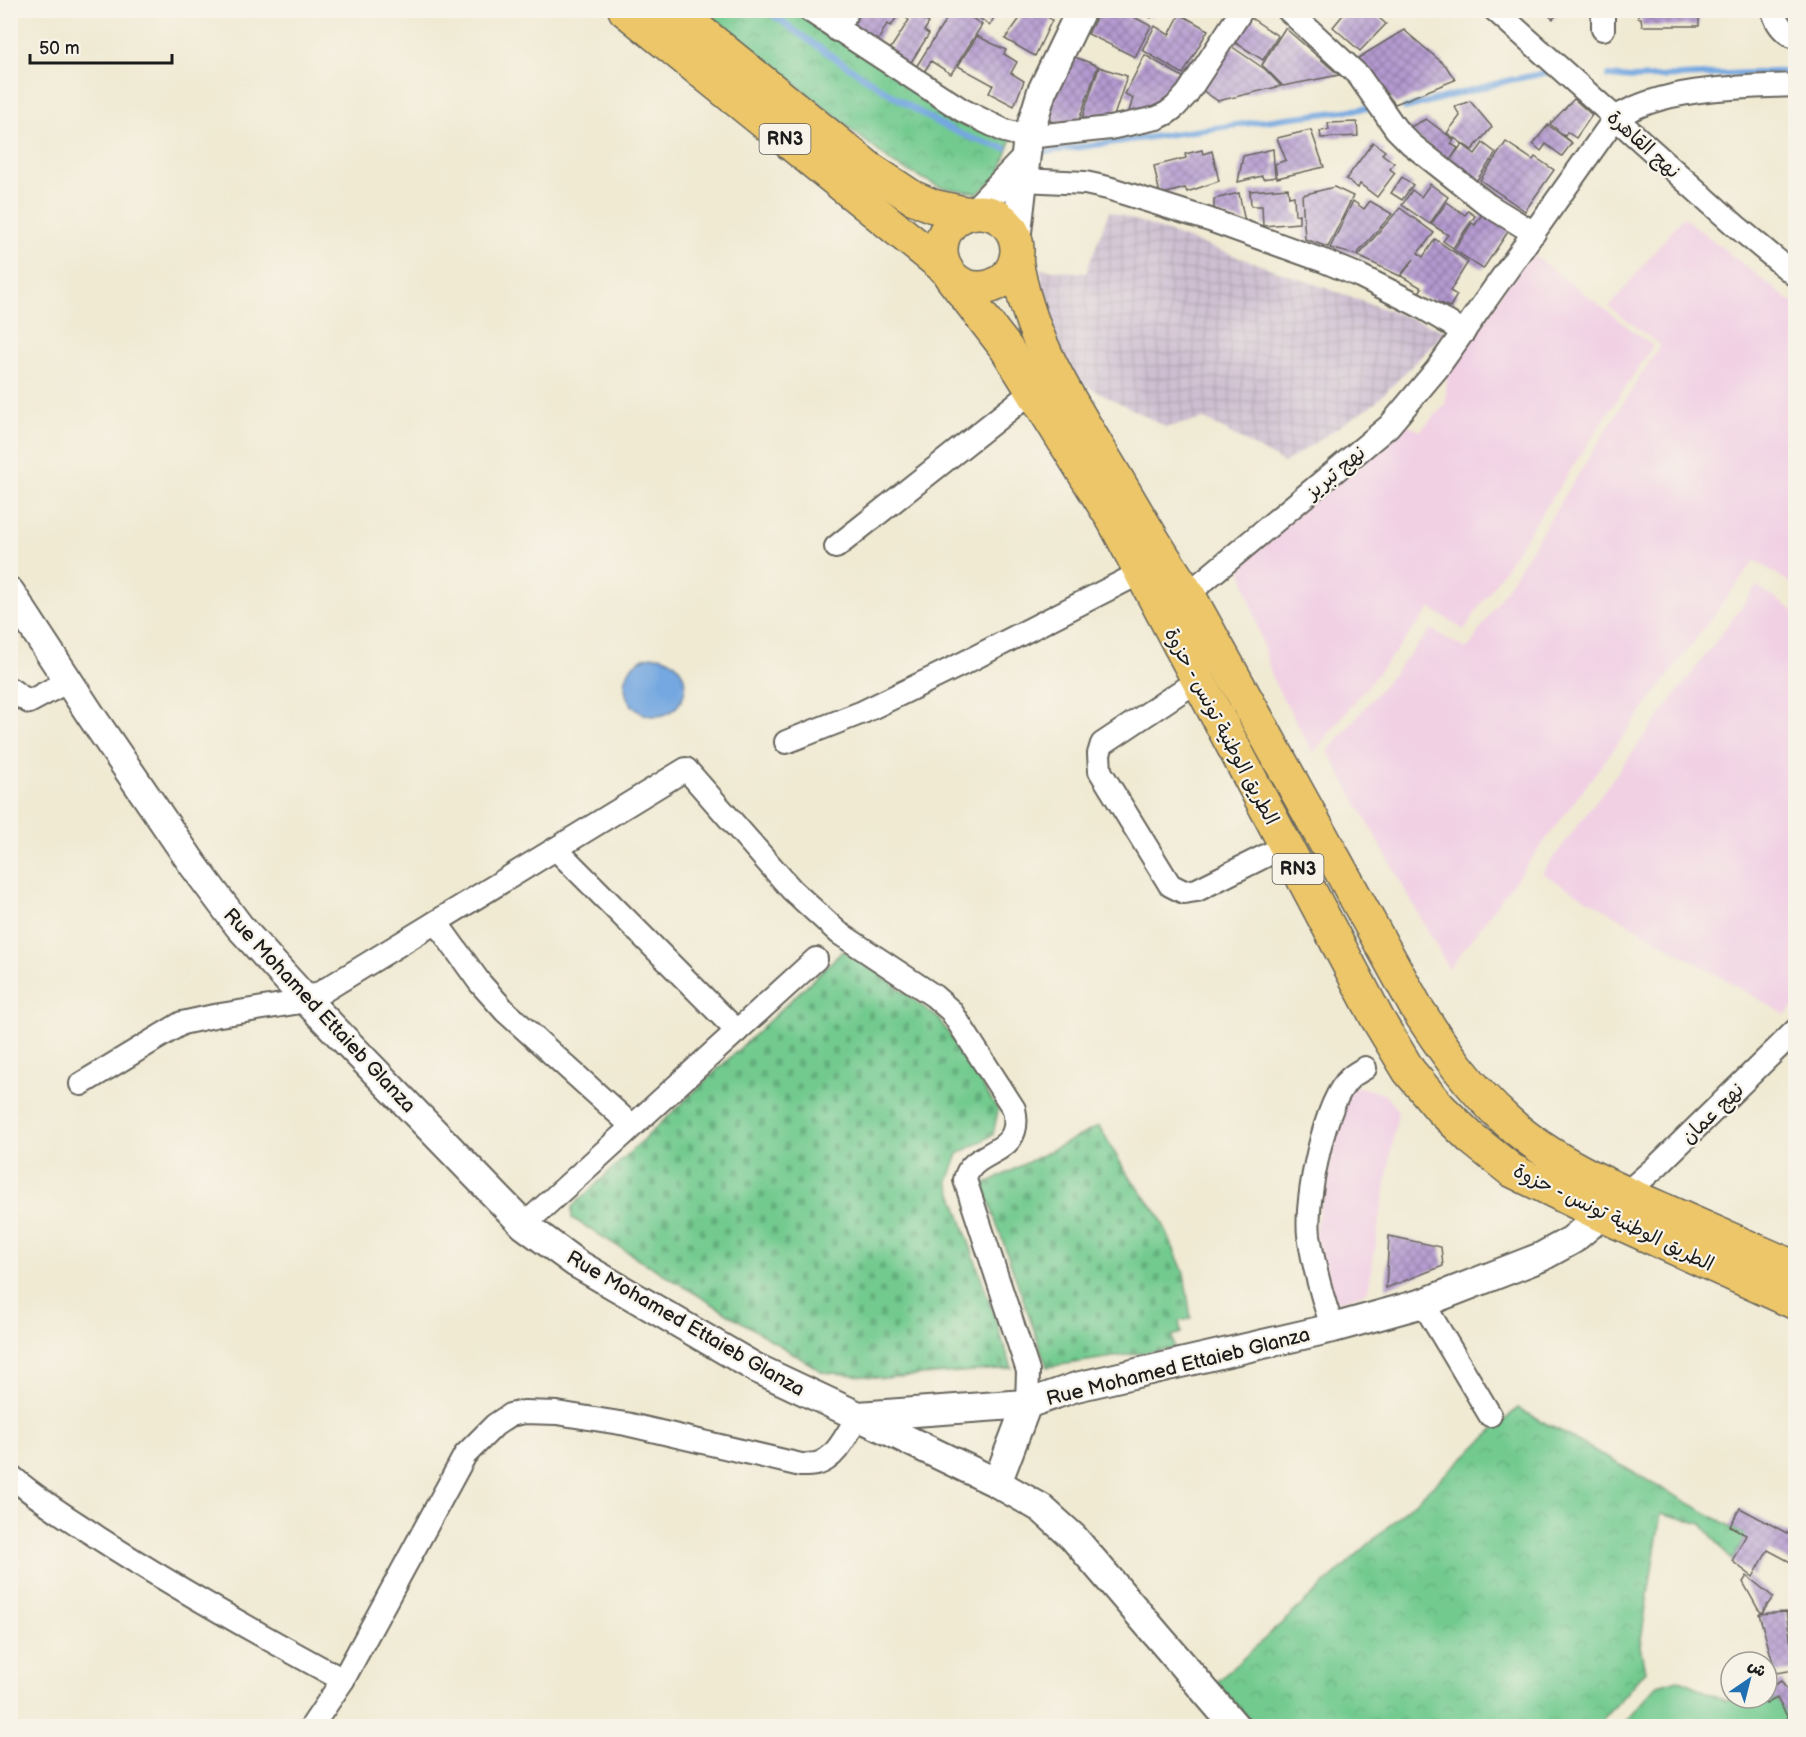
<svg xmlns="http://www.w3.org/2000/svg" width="1806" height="1737" viewBox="0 0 1806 1737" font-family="'Balsamiq Sans','Playpen Sans Arabic',sans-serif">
<defs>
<pattern id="industrial-grid" width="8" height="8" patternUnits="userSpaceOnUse" patternTransform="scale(1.5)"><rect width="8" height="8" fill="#cebed1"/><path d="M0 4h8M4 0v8" fill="none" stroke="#b0a3b3"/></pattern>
<pattern id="cemetery-stones" width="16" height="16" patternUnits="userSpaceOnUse" patternTransform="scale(1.5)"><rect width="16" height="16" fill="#72ca8f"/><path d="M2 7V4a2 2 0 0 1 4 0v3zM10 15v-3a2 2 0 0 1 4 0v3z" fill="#62ad7b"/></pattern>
<pattern id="park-crowns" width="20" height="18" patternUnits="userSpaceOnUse" patternTransform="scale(1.5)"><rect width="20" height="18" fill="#72ca8f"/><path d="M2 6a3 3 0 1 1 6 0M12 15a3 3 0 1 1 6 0" fill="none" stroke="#62ad7b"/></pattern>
<pattern id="building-cross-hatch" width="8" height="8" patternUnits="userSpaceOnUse" patternTransform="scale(1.5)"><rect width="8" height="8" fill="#b49ad0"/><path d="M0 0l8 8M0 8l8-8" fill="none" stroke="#927da8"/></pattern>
</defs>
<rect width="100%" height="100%" fill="#f7f3e8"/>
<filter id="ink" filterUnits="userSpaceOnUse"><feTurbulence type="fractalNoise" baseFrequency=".0167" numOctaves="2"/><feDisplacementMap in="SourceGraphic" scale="12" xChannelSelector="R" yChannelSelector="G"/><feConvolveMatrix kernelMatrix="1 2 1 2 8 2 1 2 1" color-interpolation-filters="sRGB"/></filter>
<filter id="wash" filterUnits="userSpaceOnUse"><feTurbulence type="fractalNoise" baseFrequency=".008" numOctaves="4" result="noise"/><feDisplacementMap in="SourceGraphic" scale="24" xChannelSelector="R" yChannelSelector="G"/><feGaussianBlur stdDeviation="1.35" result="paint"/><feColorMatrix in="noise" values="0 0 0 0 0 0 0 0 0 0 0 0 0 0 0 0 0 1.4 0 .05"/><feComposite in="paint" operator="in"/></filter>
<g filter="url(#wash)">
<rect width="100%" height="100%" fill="#f0ead3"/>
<g fill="#f1d0e4">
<polygon points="1683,217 1795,305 1795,586 1755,560 1449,969 1328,751 1431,629 1466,649 1471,644 1660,345 1609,307"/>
<polygon points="1531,253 1653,346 1464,630 1431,608 1313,753 1273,680 1239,562 1404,423 1420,431 1445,405 1448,365"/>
<polygon points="1757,586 1795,612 1796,1003 1786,1015 1542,873"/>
<polygon points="1356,1086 1384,1094 1398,1111 1368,1291 1339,1302 1327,1292 1314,1235 1347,1092"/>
</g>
<polygon fill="url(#industrial-grid)" points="1109,211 1446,331 1375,403 1284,463 1205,419 1166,427 1066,375 1043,323 1041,269 1086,273"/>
<g fill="url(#cemetery-stones)" stroke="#477356" stroke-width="1.5">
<polygon points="843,951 868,965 939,1019 998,1110 993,1135 958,1154 948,1181 1012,1368 884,1378 823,1372 572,1218 572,1207"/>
<polygon points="1099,1126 1124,1169 1160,1217 1184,1273 1191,1319 1179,1321 1181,1333 1172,1336 1174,1348 1047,1367 983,1185"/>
</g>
<g fill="url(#park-crowns)" stroke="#477356" stroke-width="1.5">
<polygon points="705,11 796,11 835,37 1013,135 999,175 978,193 940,187 894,164"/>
<polygon points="1518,1408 1746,1535 1732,1561 1702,1524 1661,1513 1640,1646 1645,1671 1598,1726 1256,1726 1216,1683"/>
</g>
<polygon fill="#72ca8f" stroke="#477356" stroke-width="1.5" points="1678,1679 1726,1701 1732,1698 1760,1698 1766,1704 1777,1698 1791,1726 1622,1726 1658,1685"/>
<circle fill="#74a7e0" stroke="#48627e" stroke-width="1.5" cx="655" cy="686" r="30"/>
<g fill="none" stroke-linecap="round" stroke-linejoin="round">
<g stroke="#74a7e0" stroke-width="6">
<path d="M766,10C804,38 842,63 881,88C922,114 957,138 1005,148"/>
<polyline points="1608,76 1632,78 1796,71"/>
<polyline points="1405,108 1510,80 1546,73"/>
<polyline points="1045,152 1286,118 1370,108"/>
</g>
</g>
<g id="blocks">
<g fill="url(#building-cross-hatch)">
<polygon points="857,10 901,10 891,26 887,24 874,48 845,30"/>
<polygon points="907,10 916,10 914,14 929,23 924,31 929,34 908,67 887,54 909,20 903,16"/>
<polygon points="929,10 949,10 944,19"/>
<polygon points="952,10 960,10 982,25 951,74 931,61 924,72 916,67"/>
<polygon points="966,10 998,10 990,25"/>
<polygon points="1026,10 1037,10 1052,20 1035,56 1005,39"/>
<polygon points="1100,10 1121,10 1151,26 1135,57 1088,34"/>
<polygon points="1139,10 1155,10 1151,18"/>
<polygon points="1347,10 1370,10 1386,24 1360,51 1333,27"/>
<polygon points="1542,10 1560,10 1553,19"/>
<polygon points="1638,10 1699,10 1699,26 1642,26 1641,18 1638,18"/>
<polygon points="1180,14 1208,30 1183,74 1142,50 1155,26 1169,35"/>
<polygon points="1245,14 1278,36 1263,60 1228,38"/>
<polygon points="1285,28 1339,75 1283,86 1262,65"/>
<polygon points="1404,30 1446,66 1455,80 1395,104 1358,58"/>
<polygon points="977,36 1006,50 1004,54 1017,62 1011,73 1024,81 1014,106 989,93 993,85 958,66"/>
<polygon points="1225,42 1266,70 1281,86 1218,101 1196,86"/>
<polygon points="1070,55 1098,66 1079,120 1057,124 1043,117"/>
<polygon points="1145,55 1183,77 1165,112 1128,115 1133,98 1125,94"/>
<polygon points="1099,67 1127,76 1113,119 1082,118"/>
<polygon points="1574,99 1592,115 1576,138 1567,132 1565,136 1550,124"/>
<polygon points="1470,101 1492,127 1472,150 1447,133 1460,116 1455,107"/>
<polygon points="1426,119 1454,140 1451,144 1458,148 1451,159 1462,144 1475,154 1483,143 1496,153 1475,183 1466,177 1468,174 1406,129"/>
<polygon points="1357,122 1358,136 1321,138 1320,131 1329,130 1328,123"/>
<polygon points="1548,125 1572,143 1562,156 1546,144 1541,151 1533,144"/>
<polygon points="1311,130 1324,167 1277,178 1275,164 1286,160 1277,138"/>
<polygon points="1373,142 1385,151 1382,154 1394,163 1390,169 1395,173 1377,197 1360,184 1358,188 1346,179"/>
<polygon points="1506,142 1533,160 1535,157 1554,170 1525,211 1480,180"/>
<polygon points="1273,149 1275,177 1263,179 1262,176 1238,182 1243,156"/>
<polygon points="1202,150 1203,154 1212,151 1219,181 1187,192 1185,188 1160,195 1154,166 1186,158 1185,154"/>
<polygon points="1402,177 1413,185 1402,200 1391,193"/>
<polygon points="1430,184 1448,197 1430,224 1402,205 1412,190 1421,197"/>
<polygon points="1334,187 1353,196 1328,247 1305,239 1302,195"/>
<polygon points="1288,188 1289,197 1294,196 1295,215 1299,214 1299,223 1263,226 1262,206 1251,206 1250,191"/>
<polygon points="1239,193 1245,222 1214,213 1214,199"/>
<polygon points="1353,201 1364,209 1370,201 1392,214 1356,255 1330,248"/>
<polygon points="1447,202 1465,215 1468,211 1475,216 1453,248 1443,241 1448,235 1431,224"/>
<polygon points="1400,208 1434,233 1418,253 1423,257 1435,239 1468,262 1450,291 1457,295 1450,307 1418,294 1422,288 1401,276 1414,259 1400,276 1358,256"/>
<polygon points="1484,211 1510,229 1483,269 1454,250 1472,223 1475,225"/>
<polygon points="1389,1236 1441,1247 1443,1266 1386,1288"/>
<polygon points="1740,1508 1796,1538 1796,1565 1768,1550 1753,1577 1732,1561 1746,1535 1730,1526"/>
<polygon points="1747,1576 1773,1597 1762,1613 1758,1609 1743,1582"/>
<polygon points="1786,1612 1795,1670 1776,1673 1759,1614"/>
<polygon points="1781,1681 1796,1703 1796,1714 1789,1720 1777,1698 1766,1704 1760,1698 1767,1698 1767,1689"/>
</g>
</g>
</g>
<g filter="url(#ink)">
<use href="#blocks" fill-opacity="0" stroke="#66645c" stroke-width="1.5"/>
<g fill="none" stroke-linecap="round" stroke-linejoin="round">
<g stroke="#66645c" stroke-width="26">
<g id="minor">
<polyline points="809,10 962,110 1005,131 1028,137 1110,128 1157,118 1167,113 1175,107 1187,94 1242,10"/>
<polyline points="1288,10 1359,76 1396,129 1411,144 1488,205 1534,233"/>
<polyline points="1495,10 1736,226 1796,276"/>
<polyline points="1603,10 1603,29"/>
<path d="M1773,10C1776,23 1783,32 1796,38"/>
<polyline points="837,30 848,10"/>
<polyline points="1023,180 1085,183 1108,188 1210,220 1324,261 1360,276 1420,306 1464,332"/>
<polyline points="836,547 1034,390"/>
<path d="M1188,594L1389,426L1437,369L1615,118C1664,87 1739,87 1796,85"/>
<polyline points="1198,680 1102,744 1099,754 1100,771 1170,885 1184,892 1197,890 1285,846"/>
<polyline points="10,689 29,702 68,681"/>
<polyline points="786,742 863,712 964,663 1140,573"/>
<polyline points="556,849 737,1031"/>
<polyline points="436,922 480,983 505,1011 632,1126"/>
<path d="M81,1084L182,1023L214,1016L307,1001L686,769L792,890L839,933L934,996L951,1011L1014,1109C1025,1158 971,1147 965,1180L1028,1371L1027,1404"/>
<polyline points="1626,1193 1658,1165 1796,1030"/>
<polyline points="524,1225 816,959"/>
<polyline points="1423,1303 1490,1415"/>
<path d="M1333,1328C1323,1302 1313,1263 1309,1235C1305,1201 1324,1102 1350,1078C1354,1074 1360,1071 1365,1068"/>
<path d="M10,1475C35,1498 72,1520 100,1539C179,1590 260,1635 343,1680L465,1455L495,1425L510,1415L524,1412L557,1413L626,1424L801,1465C805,1465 811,1465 816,1464C836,1460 848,1432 858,1416"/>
<polyline points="312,1726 343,1680"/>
</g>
</g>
<g stroke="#66645c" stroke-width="32">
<g id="tertiary">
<polyline points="976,211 1025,160"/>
<polyline points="1016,241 1028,137 1042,91 1081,10"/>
<polyline points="10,592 92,717 194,866 239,926 307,1001 524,1225 576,1263 756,1368 858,1416 1027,1404 1076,1387 1333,1328 1423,1303 1541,1257 1572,1240 1618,1201"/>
<polyline points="860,1417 997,1483 1041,1508 1073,1537 1235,1726"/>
<polyline points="997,1483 1027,1404"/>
</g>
</g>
<g stroke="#66645c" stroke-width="36">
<g id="primary">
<polyline points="625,10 945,268"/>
<polyline points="674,10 870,169 912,197 933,206 965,213"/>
<circle cx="979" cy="250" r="38"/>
<path d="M1016,259C1028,338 1069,399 1109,466C1135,509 1159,553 1188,594L1416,1007C1443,1049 1470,1088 1507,1121C1552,1162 1611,1187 1666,1211C1709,1230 1752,1249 1796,1268"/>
<polyline points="951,277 1006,348 1114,521 1377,1018 1409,1071 1440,1108 1471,1138 1511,1170 1602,1215 1796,1303"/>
</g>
</g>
<use href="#minor" stroke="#fff" stroke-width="22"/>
<use href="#tertiary" stroke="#fff" stroke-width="28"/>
<use href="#primary" stroke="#ecc669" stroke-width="33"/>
</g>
</g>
<g text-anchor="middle" stroke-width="4.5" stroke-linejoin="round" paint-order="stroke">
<g fill="#f7f3e8" stroke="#5e5c59" stroke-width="1.5">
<rect x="759.5" y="124" width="51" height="30" rx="4.5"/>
<rect x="1272.5" y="854" width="51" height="30" rx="4.5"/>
</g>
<g font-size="18" font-weight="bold" fill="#1c1c1c">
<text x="785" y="145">RN3</text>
<text x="1298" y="875">RN3</text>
</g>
<g font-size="20" fill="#1c1c1c" stroke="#f7f3e8">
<text transform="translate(1644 144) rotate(42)" y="7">نهج القاهرة</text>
<text transform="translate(1335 472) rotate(-40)" y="7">نهج تبريز</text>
<text transform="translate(1222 726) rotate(62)" y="7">الطريق الوطنية تونس - حزوة</text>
<text transform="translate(320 1010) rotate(47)" y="7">Rue Mohamed Ettaieb Glanza</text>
<text transform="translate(1712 1113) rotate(-44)" y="7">نهج عمان</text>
<text transform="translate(1614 1217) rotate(26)" y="7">الطريق الوطنية تونس - حزوة</text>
<text transform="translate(686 1323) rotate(30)" y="7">Rue Mohamed Ettaieb Glanza</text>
<text transform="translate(1178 1366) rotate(-14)" y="7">Rue Mohamed Ettaieb Glanza</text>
</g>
</g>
<rect width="1806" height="1737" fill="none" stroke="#f7f3e8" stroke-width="36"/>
<g transform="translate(1749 1680) rotate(35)"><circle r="28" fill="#f7f3e8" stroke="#9f9d96" stroke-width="1.5"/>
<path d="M0-4.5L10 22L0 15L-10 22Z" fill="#1f6fb2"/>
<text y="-9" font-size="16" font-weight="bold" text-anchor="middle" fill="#1c1c1c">ش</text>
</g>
<path d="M30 54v9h142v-9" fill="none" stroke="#1c1c1c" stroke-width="3"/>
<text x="39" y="54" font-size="18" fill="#1c1c1c" stroke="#f7f3e8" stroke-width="4.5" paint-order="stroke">50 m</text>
</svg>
